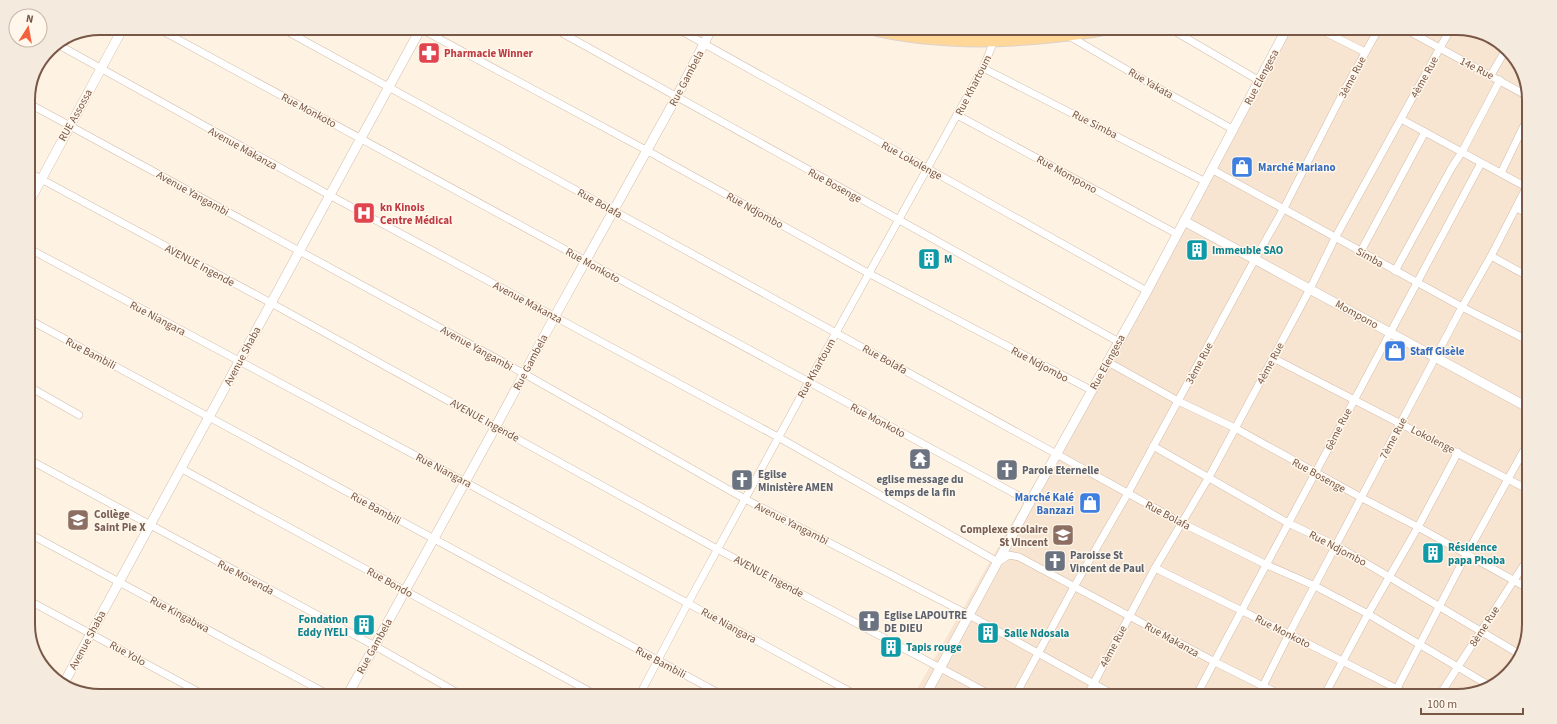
<svg xmlns="http://www.w3.org/2000/svg" width="1557" height="724" viewBox="0 0 1557 724" font-family="'Source Sans 3',sans-serif">
<rect width="100%" height="100%" fill="#fef3e3"/>
<polygon fill="#f7e5d1" points="1290,28 1457,28 1485,34 1517,60 1529,96 1529,624 1523,652 1497,684 1457,696 913,696 1177,234"/>
<g fill="none" stroke-linecap="round" stroke-linejoin="round">
<g stroke="#d3bcab" stroke-width="8">
<g id="minor">
<polyline points="157,28 1030,502"/>
<polyline points="281,28 1182,523 1265,564 1315,586 1368,614 1490,686"/>
<polyline points="419,28 646,150 868,273 1091,390"/>
<polyline points="553,28 1119,342"/>
<polyline points="676,28 1147,291"/>
<polyline points="1169,28 1258,80"/>
<polyline points="1317,28 1365,52"/>
<polyline points="1403,28 1529,97"/>
<polyline points="1069,36 1151,84 1234,130"/>
<polyline points="57,44 331,196 778,437 998,562 1009,555 1019,557 1215,662 1283,696"/>
<polyline points="983,68 1206,182"/>
<polyline points="1491,75 1505,51"/>
<polyline points="28,103 523,373 745,499 969,615 1116,696"/>
<polyline points="957,115 1177,234"/>
<polyline points="1401,119 1526,187"/>
<polyline points="1213,170 1462,307 1529,341"/>
<polyline points="28,172 271,303 717,549 993,696"/>
<polyline points="1501,173 1529,115"/>
<polyline points="1517,208 1529,215"/>
<polyline points="28,248 465,482 858,696"/>
<polyline points="1361,251 1425,132"/>
<polyline points="1491,256 1529,277"/>
<polyline points="1395,271 1452,167 1462,152 1500,80"/>
<polyline points="28,319 724,696"/>
<polyline points="1273,358 1529,490"/>
<polyline points="1108,362 1178,401 1235,428 1362,498 1418,527 1529,589"/>
<polyline points="28,386 79,415"/>
<polyline points="1153,446 1288,523 1337,546 1521,655"/>
<polyline points="28,459 375,646 463,696"/>
<polyline points="182,469 598,696"/>
<polyline points="28,533 331,696"/>
<polyline points="1155,568 1289,634 1411,696"/>
<polyline points="28,600 206,696"/>
<polyline points="639,696 688,603 745,499 808,383 983,68 994,41"/>
<polyline points="1015,696 1074,587 1128,493 1255,259 1284,208 1344,91 1379,28"/>
<polyline points="1087,696 1155,568 1209,477 1310,289 1335,238 1451,28"/>
<polyline points="1196,696 1481,163"/>
<polyline points="1258,696 1289,634 1462,307 1491,256 1529,182"/>
<polyline points="1324,696 1368,614 1418,527 1458,452"/>
<polyline points="1393,696 1466,555 1475,539 1529,441"/>
<polyline points="1439,696 1529,557"/>
</g>
</g>
<g stroke="#d3bcab" stroke-width="10">
<g id="tertiary">
<polyline points="28,204 123,28"/>
<polyline points="1184,221 1529,408"/>
<polyline points="64,683 421,28"/>
<polyline points="347,696 496,426 555,316 677,96 712,28"/>
<polyline points="925,696 1030,502 1147,291 1287,28"/>
</g>
</g>
<g stroke="#dcd3cf" stroke-width="14">
<path id="primary" d="M868,28C926,42 986,43 1045,37C1066,35 1088,33 1108,28"/>
</g>
<use href="#minor" stroke="#fff" stroke-width="7"/>
<use href="#tertiary" stroke="#fff" stroke-width="9"/>
<use href="#primary" stroke="#ffd799" stroke-width="12"/>
</g>
<defs>
<g id="pharmacy-square" transform="scale(1.15)"><rect x="-9" y="-9" width="18" height="18" rx="4" fill="#e0444e" stroke="#fff7eb"/><path d="M-2-6h4v4h4v4h-4v4h-4v-4h-4v-4h4Z" fill="#fff"/></g>
<g id="shop-square" transform="scale(1.15)"><rect x="-9" y="-9" width="18" height="18" rx="4" fill="#3f7fe0" stroke="#fff7eb"/><path d="M-5-2.5h2.3a2.7 3.5 0 0 1 5.4 0H5L5.5 6h-11ZM-1.5-2.5h3a1.5 2.3 0 0 0-3 0Z" fill="#fff"/></g>
<g id="hospital-square" transform="scale(1.15)"><rect x="-9" y="-9" width="18" height="18" rx="4" fill="#e0444e" stroke="#fff7eb"/><path d="M-5-5h3v3.5h4V-5h3V5h-3V1.5h-4V5h-3Z" fill="#fff"/></g>
<g id="building-square" transform="scale(1.15)"><rect x="-9" y="-9" width="18" height="18" rx="4" fill="#0f9aa8" stroke="#fff7eb"/><path d="M-4-6H4V6H1V3H-1V6H-4ZM-2.5-4.3h1.7v1.8h-1.7ZM.8-4.3h1.7v1.8H.8ZM-2.5-1h1.7V.8h-1.7ZM.8-1h1.7V.8H.8Z" fill="#fff"/></g>
<g id="temple-square" transform="scale(1.15)"><rect x="-9" y="-9" width="18" height="18" rx="4" fill="#6b7280" stroke="#fff7eb"/><path d="M0-6L5-2H3V0L6.5 2.5H4V6H1.5V3h-3V6H-4V2.5H-6.5L-3 0V-2H-5Z" fill="#fff"/></g>
<g id="church-square" transform="scale(1.15)"><rect x="-9" y="-9" width="18" height="18" rx="4" fill="#6b7280" stroke="#fff7eb"/><path d="M-1.2-6h2.4v3.5h3.3v2.4h-3.3V6h-2.4V-.1h-3.3v-2.4h3.3Z" fill="#fff"/></g>
<g id="school-square" transform="scale(1.15)"><rect x="-9" y="-9" width="18" height="18" rx="4" fill="#8d6e63" stroke="#fff7eb"/><path d="M0-5L7-2L0 1L-7-2ZM-4 1L0 2.5L4 1V4Q0 6-4 4Z" fill="#fff"/></g>
</defs>
<g fill-rule="evenodd">
<use href="#pharmacy-square" x="429" y="53"/>
<use href="#shop-square" x="1242" y="167"/>
<use href="#hospital-square" x="364" y="213"/>
<use href="#building-square" x="1197" y="250"/>
<use href="#building-square" x="929" y="259"/>
<use href="#shop-square" x="1395" y="351"/>
<use href="#temple-square" x="920" y="459"/>
<use href="#church-square" x="1007" y="470"/>
<use href="#church-square" x="742" y="480"/>
<use href="#shop-square" x="1090" y="503"/>
<use href="#school-square" x="78" y="520"/>
<use href="#school-square" x="1063" y="535"/>
<use href="#building-square" x="1433" y="553"/>
<use href="#church-square" x="1055" y="561"/>
<use href="#church-square" x="869" y="621"/>
<use href="#building-square" x="364" y="625"/>
<use href="#building-square" x="988" y="633"/>
<use href="#building-square" x="891" y="647"/>
</g>
<g text-anchor="middle" stroke-width="3" stroke-linejoin="round" paint-order="stroke">
<g font-size="11" font-weight="bold" fill="#be3a42" stroke="#fff7eb" text-anchor="start">
<text x="444" y="57">Pharmacie Winner</text>
<text x="380" y="211">kn Kinois<tspan x="380" dy="13">Centre Médical</tspan></text>
</g>
<g font-size="11" fill="#795746" stroke="#fff7eb">
<text transform="translate(1477 68) rotate(27)" y="4">14e Rue</text>
<text transform="translate(1261 77) rotate(-62)" y="4">Rue Elengesa</text>
<text transform="translate(1352 77) rotate(-62)" y="4">3ème Rue</text>
<text transform="translate(1424 77) rotate(-61)" y="4">4ème Rue</text>
<text transform="translate(686 78) rotate(-62)" y="4">Rue Gambela</text>
<text transform="translate(1151 83) rotate(30)" y="4">Rue Yakata</text>
<text transform="translate(973 85) rotate(-63)" y="4">Rue Khartoum</text>
<text transform="translate(309 110) rotate(28)" y="4">Rue Monkoto</text>
<text transform="translate(75 115) rotate(-61)" y="4">RUE Assossa</text>
<text transform="translate(1095 124) rotate(27)" y="4">Rue Simba</text>
<text transform="translate(243 148) rotate(29)" y="4">Avenue Makanza</text>
<text transform="translate(912 160) rotate(29)" y="4">Rue Lokolenge</text>
<text transform="translate(1067 174) rotate(29)" y="4">Rue Mompono</text>
<text transform="translate(835 185) rotate(29)" y="4">Rue Bosenge</text>
<text transform="translate(193 193) rotate(29)" y="4">Avenue Yangambi</text>
<text transform="translate(600 203) rotate(29)" y="4">Rue Bolafa</text>
<text transform="translate(755 210) rotate(29)" y="4">Rue Ndjombo</text>
<text transform="translate(1370 257) rotate(29)" y="4">Simba</text>
<text transform="translate(200 265) rotate(28)" y="4">AVENUE Ingende</text>
<text transform="translate(593 265) rotate(29)" y="4">Rue Monkoto</text>
<text transform="translate(528 302) rotate(28)" y="4">Avenue Makanza</text>
<text transform="translate(1357 314) rotate(29)" y="4">Mompono</text>
<text transform="translate(158 318) rotate(28)" y="4">Rue Niangara</text>
<text transform="translate(477 348) rotate(29)" y="4">Avenue Yangambi</text>
<text transform="translate(91 353) rotate(28)" y="4">Rue Bambili</text>
<text transform="translate(242 356) rotate(-62)" y="4">Avenue Shaba</text>
<text transform="translate(885 359) rotate(29)" y="4">Rue Bolafa</text>
<text transform="translate(530 362) rotate(-62)" y="4">Rue Gambela</text>
<text transform="translate(1107 362) rotate(-61)" y="4">Rue Elengesa</text>
<text transform="translate(1199 363) rotate(-62)" y="4">3ème Rue</text>
<text transform="translate(1270 363) rotate(-62)" y="4">4ème Rue</text>
<text transform="translate(1040 364) rotate(28)" y="4">Rue Ndjombo</text>
<text transform="translate(816 368) rotate(-61)" y="4">Rue Khartoum</text>
<text transform="translate(485 420) rotate(29)" y="4">AVENUE Ingende</text>
<text transform="translate(878 420) rotate(28)" y="4">Rue Monkoto</text>
<text transform="translate(1338 429) rotate(-63)" y="4">6ème Rue</text>
<text transform="translate(1393 438) rotate(-62)" y="4">7ème Rue</text>
<text transform="translate(1433 439) rotate(27)" y="4">Lokolenge</text>
<text transform="translate(444 470) rotate(28)" y="4">Rue Niangara</text>
<text transform="translate(1319 475) rotate(29)" y="4">Rue Bosenge</text>
<text transform="translate(376 508) rotate(29)" y="4">Rue Bambili</text>
<text transform="translate(1168 515) rotate(28)" y="4">Rue Bolafa</text>
<text transform="translate(792 523) rotate(27)" y="4">Avenue Yangambi</text>
<text transform="translate(1338 548) rotate(28)" y="4">Rue Ndjombo</text>
<text transform="translate(769 576) rotate(28)" y="4">AVENUE Ingende</text>
<text transform="translate(246 577) rotate(28)" y="4">Rue Movenda</text>
<text transform="translate(390 582) rotate(29)" y="4">Rue Bondo</text>
<text transform="translate(180 614) rotate(28)" y="4">Rue Kingabwa</text>
<text transform="translate(729 625) rotate(29)" y="4">Rue Niangara</text>
<text transform="translate(1484 626) rotate(-57)" y="4">8ème Rue</text>
<text transform="translate(1283 631) rotate(27)" y="4">Rue Monkoto</text>
<text transform="translate(1172 639) rotate(29)" y="4">Rue Makanza</text>
<text transform="translate(87 640) rotate(-62)" y="4">Avenue Shaba</text>
<text transform="translate(374 646) rotate(-61)" y="4">Rue Gambela</text>
<text transform="translate(1113 646) rotate(-62)" y="4">4ème Rue</text>
<text transform="translate(128 653) rotate(29)" y="4">Rue Yolo</text>
<text transform="translate(661 662) rotate(28)" y="4">Rue Bambili</text>
</g>
<g font-size="11" font-weight="bold" fill="#366cbe" stroke="#fff7eb" text-anchor="start">
<text x="1258" y="171">Marché Mariano</text>
<text x="1410" y="355">Staff Gisèle</text>
<text x="1074" y="501" text-anchor="end">Marché Kalé<tspan x="1074" dy="13">Banzazi</tspan></text>
</g>
<g font-size="11" font-weight="bold" fill="#0d838f" stroke="#fff7eb" text-anchor="start">
<text x="1212" y="254">Immeuble SAO</text>
<text x="944" y="263">M</text>
<text x="1448" y="551">Résidence<tspan x="1448" dy="13">papa Phoba</tspan></text>
<text x="348" y="623" text-anchor="end">Fondation<tspan x="348" dy="13">Eddy IYELI</tspan></text>
<text x="1004" y="637">Salle Ndosala</text>
<text x="906" y="651">Tapis rouge</text>
</g>
<g font-size="11" font-weight="bold" fill="#5b616d" stroke="#fff7eb" text-anchor="start">
<text x="1022" y="474">Parole Eternelle</text>
<text x="758" y="478">Egilse<tspan x="758" dy="13">Ministère AMEN</tspan></text>
<text x="920" y="483" text-anchor="middle">eglise message du<tspan x="920" dy="13">temps de la fin</tspan></text>
<text x="1070" y="559">Paroisse St<tspan x="1070" dy="13">Vincent de Paul</tspan></text>
<text x="884" y="619">Eglise LAPOUTRE<tspan x="884" dy="13">DE DIEU</tspan></text>
</g>
<g font-size="11" font-weight="bold" fill="#785e54" stroke="#fff7eb" text-anchor="start">
<text x="94" y="518">Collège<tspan x="94" dy="13">Saint Pie X</tspan></text>
<text x="1048" y="533" text-anchor="end">Complexe scolaire<tspan x="1048" dy="13">St Vincent</tspan></text>
</g>
</g>
<path d="M0 0H1557V724H0ZM100 35H1457A65 65 0 0 1 1522 100V624A65 65 0 0 1 1457 689H100A65 65 0 0 1 35 624V100A65 65 0 0 1 100 35Z" fill="#f4eade" fill-rule="evenodd"/>
<path fill="none" stroke="#795746" stroke-width="2" d="M100 35H1457A65 65 0 0 1 1522 100V624A65 65 0 0 1 1457 689H100A65 65 0 0 1 35 624V100A65 65 0 0 1 100 35Z"/>
<g transform="translate(28 28) rotate(11)"><circle r="19" fill="#fff7eb" stroke="#c9b7a9"/>
<path d="M0-3L7 15L0 10L-7 15Z" fill="#f4623d"/>
<text y="-6" font-size="11" font-weight="bold" text-anchor="middle" fill="#795746">N</text>
</g>
<path d="M1421 708v6h102v-6" fill="none" stroke="#795746" stroke-width="2"/>
<text x="1427" y="708" font-size="12" fill="#795746" stroke="#fff7eb" stroke-width="3" paint-order="stroke">100 m</text>
</svg>
